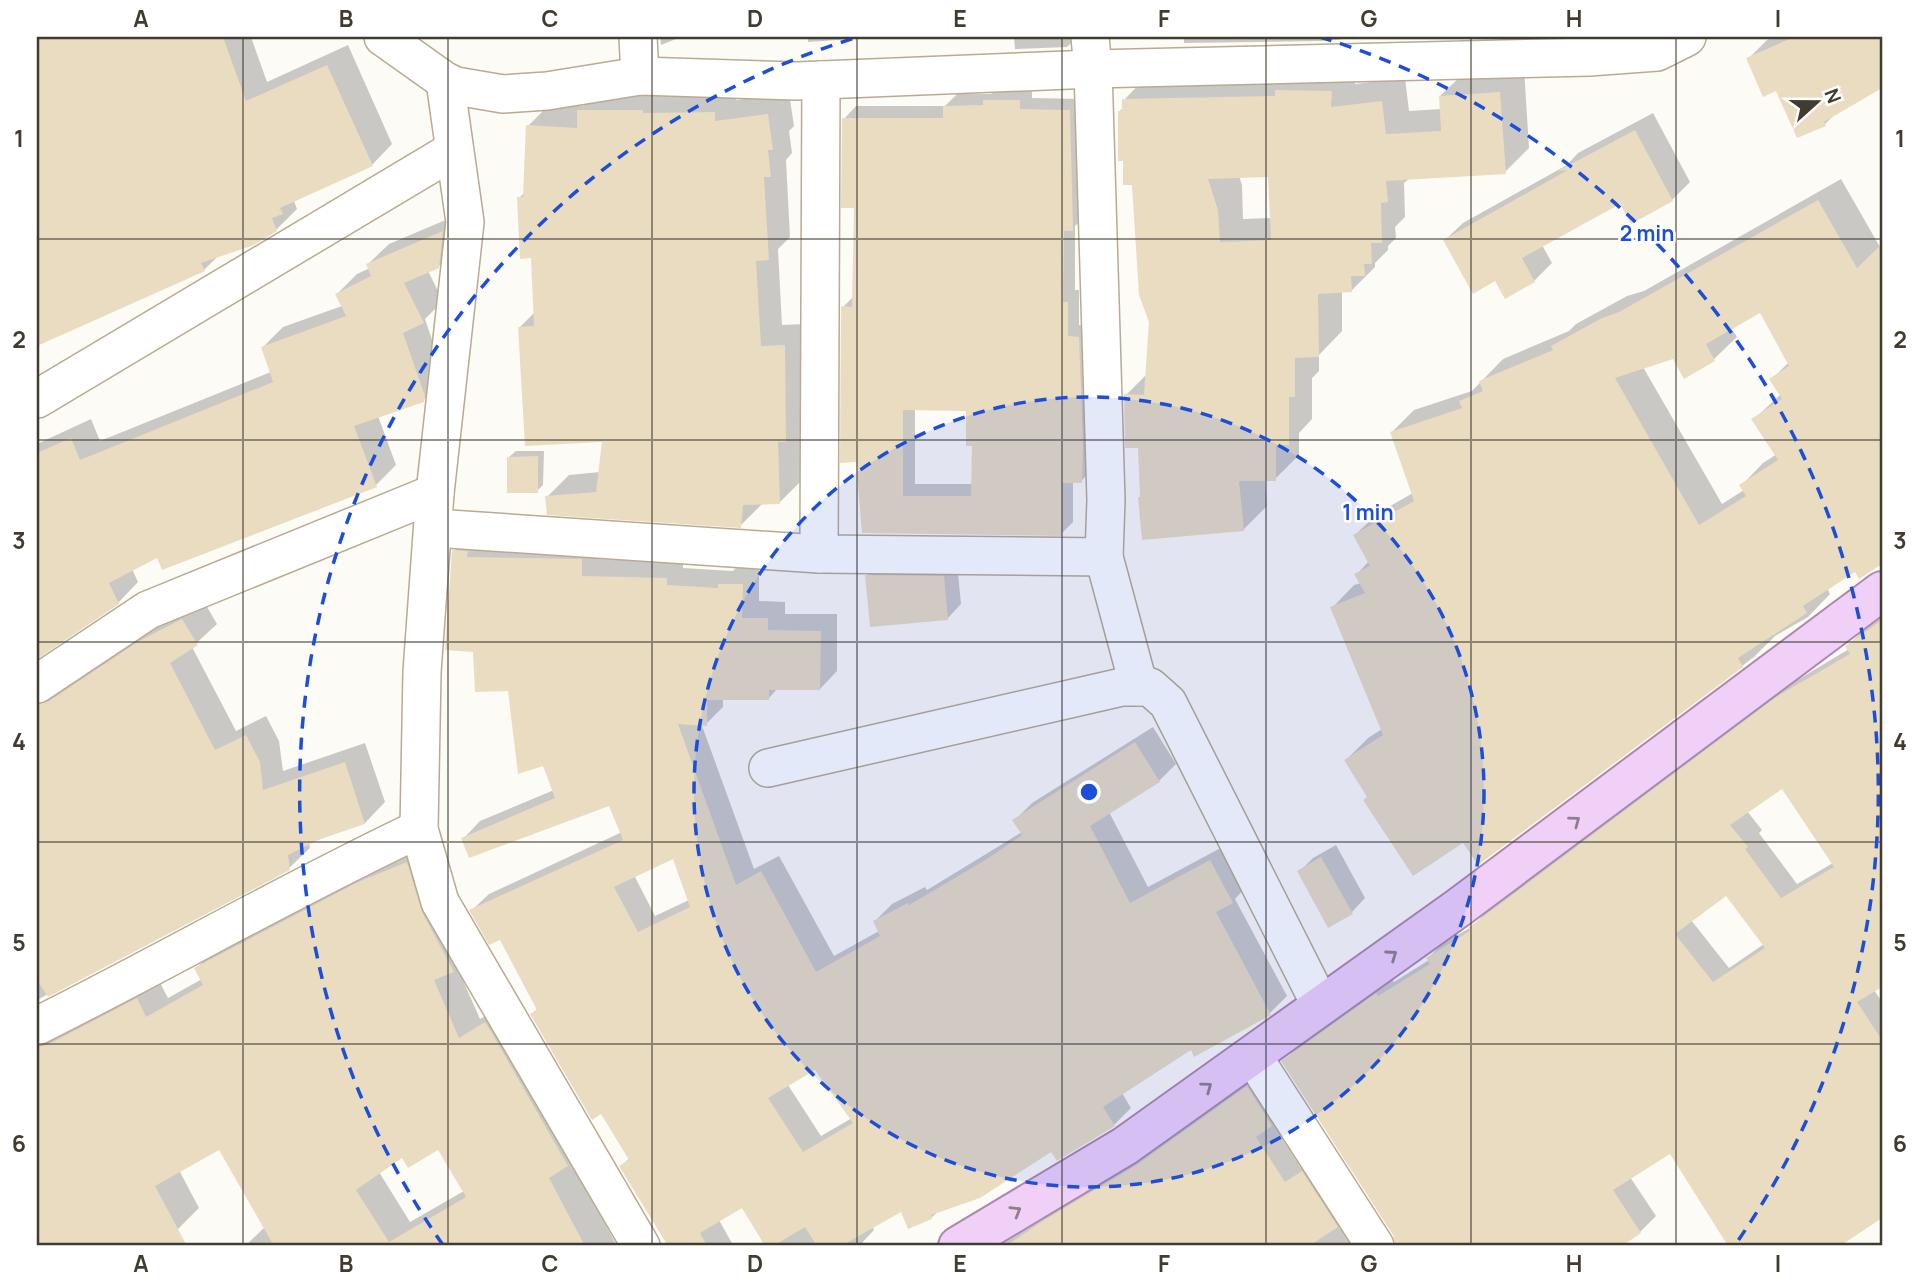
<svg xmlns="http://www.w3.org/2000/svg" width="1919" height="1283" viewBox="0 0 1919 1283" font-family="Manrope,sans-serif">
<rect width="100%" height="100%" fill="#fdfbf5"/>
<g fill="#0003" fill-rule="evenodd">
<polygon points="37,37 251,37 267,82 348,45 392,144 372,165 294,201 297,209 276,230 218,256 204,270 37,343"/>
<polygon points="660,37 681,37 661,45"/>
<polygon points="808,37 882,37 808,42"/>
<polygon points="1014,37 1077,37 1067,47 1015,49"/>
<polygon points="1184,37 1365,37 1324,41 1184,43"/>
<polygon points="1774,37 1882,37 1882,87 1834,115 1825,124 1777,89 1748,59 1767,40"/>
<path d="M1355,67V84L1405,78L1409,111L1441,109L1440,96L1465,72L1524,68L1529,148L1505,172L1410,178L1404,183L1405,217L1395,227L1396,238L1388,246V250L1375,263V267L1351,291H1342V331L1319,355V371L1312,378V419L1299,433V455L1275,479H1265L1267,506L1243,530L1142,495L1139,446L1126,395L1148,373L1151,321L1134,183L1119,112L1124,107V100L1148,75ZM1269,175L1271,218L1243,219L1242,185L1239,176Z"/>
<path d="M997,88L1032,89V98L1082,99L1084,217L1075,226V290H1079V325H1090L1093,469L1081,481H1073V522L1061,534L864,532L843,307L854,296L856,207L844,119L856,106H945L957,94H991ZM915,409H968L974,444L973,484H915Z"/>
<polygon points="601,89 736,91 736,100 789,93 794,126 789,131 792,153 786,160 790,237 778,249 782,325 806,324 807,418 800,426 801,481 779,503 762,504 740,526 547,497 569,475 600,472 604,440 520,327 536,311 533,257 519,198 525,192 528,126 550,104 583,106"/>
<polygon points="1653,113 1690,182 1672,200 1621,202 1542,245 1552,263 1534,281 1496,279 1445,240 1463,223 1567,165 1578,153"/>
<path d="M1841,179L1880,247L1882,245V562L1860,576L1855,570L1827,588L1830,594L1808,617L1775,636L1754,657L1479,863L1464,840L1369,797L1346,760L1368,738L1382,729L1332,608L1354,585L1361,583L1357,574L1369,561L1355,535L1378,513L1413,493L1392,432L1414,410L1472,391L1503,359L1569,331L1576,324L1627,296L1644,291ZM1761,311L1789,362L1771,380L1781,394L1753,420L1777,454L1763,463L1741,486L1744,490L1722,504L1643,367L1674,357L1685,376L1714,359L1737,337L1731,328Z"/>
<polygon points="462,213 458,246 438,267 428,271 443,301 425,319 444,375 444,380 423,400 378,416 396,465 376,485 158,556 132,569 138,582 118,603 37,659 37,444 91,419 100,441 271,372 263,347 283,327 342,306 337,294 357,274 370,268 368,264 389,244"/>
<polygon points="516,451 544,451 543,485 537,491 509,457"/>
<path d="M471,534L598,543V559L683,562V568L733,571L737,567H759V601L785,602V614H837V671L820,689L778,688L768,699L723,698V707L706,724L701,723L754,869L779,856L834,956L879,931L875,921L892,904L925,887L927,890L1022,832L1015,820L1032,803L1153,727L1176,764L1159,781L1109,812L1148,887L1228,844L1249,884L1235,899L1287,996L1270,1013L1192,1048L1122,1093L1131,1108L1114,1125L1052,1150L939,1211L931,1218L902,1209L872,1226L874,1230L859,1246H767L743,1206L719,1220L733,1245L732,1246H670L621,1166L630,1158L601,1112L532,1014L538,1008L501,937L471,911L489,894L622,832L610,804L463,839L480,821L554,790L509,689L475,650L454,551ZM674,857L689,900L655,916L634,875ZM816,1068L852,1118L821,1136L788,1085Z"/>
<polygon points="881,562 957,563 961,604 948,618 867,576"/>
<polygon points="203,600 217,624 192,647 236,731 266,716 279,741 283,771 365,743 385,802 365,823 309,843 310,848 289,868 37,1000 37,667 161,621"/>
<path d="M1882,617V736L1842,764L1882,752V985L1874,990L1882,1002V1219L1881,1217L1837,1246H1730L1671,1151L1630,1177L1656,1216L1640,1232L1623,1243L1625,1246H1398L1394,1234L1283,1062L1299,1046L1392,979L1394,982L1429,960L1428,958L1443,943L1473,926L1485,913L1794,682L1849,649L1847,646L1863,631ZM1783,787L1833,863L1797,884L1759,833L1762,830L1747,811ZM1727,893L1764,944L1729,968L1691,920Z"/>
<path d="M427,842L457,967L480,1019L507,1003L571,1161L617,1246H245L265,1227L219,1147L179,1170L199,1208L178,1229L140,1246H37V1038L158,979L168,998L202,979L196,968L217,948ZM439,1148L464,1191L410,1222L379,1172L402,1156Z"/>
<polygon points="1336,845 1365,898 1352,912 1299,872 1313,858"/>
<polygon points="1263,1072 1287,1109 1272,1123 1301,1168 1318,1157 1377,1246 998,1246 1155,1149"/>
</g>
<g fill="#e9dcc1" fill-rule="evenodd">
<polygon points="37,37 223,37 246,101 327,65 373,166 280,208 283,214 272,218 277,231 254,245 201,263 205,271 37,346"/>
<polygon points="1794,37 1882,37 1882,88 1824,122 1826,126 1797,138 1776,91 1763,97 1746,58"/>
<path d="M1275,90L1332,91L1331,107L1382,101L1386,134L1441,131L1439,96L1500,92L1506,174L1386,181L1388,202L1381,203L1382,243H1371L1372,264H1364L1365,276H1351L1352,292L1318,294L1319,357L1295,358V397H1289V445H1276V481H1239L1244,531L1142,540L1138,497H1140L1138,448H1125L1124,394L1144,395L1149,322L1139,295L1132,185H1123V161H1118V111H1122V99L1275,96ZM1268,177L1271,240L1220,242L1218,210L1208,179Z"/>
<path d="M983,100H1020V109L1070,110L1073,231H1064L1063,302H1068V336L1079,337L1083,447L1082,483H1062V536L862,533L856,462L840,463L841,306L852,307L854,208H841L842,118H943V106L983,105ZM903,410L966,411V446H972L971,496H903Z"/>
<polygon points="577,110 643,110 643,113 715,112 715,121 768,114 773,150 768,150 771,177 764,177 769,260 756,261 761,346 785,345 786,442 778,442 780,504 743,505 741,528 547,515 545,496 596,492 602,442 525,446 518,327 534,326 531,258 520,259 517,197 523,197 526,125 577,128"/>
<polygon points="1635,130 1673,201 1631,224 1620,204 1522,258 1535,282 1505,299 1495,281 1473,294 1443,240 1568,170 1558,171"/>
<path d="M1818,200L1857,268L1882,244V564L1859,579L1855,572L1803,606L1807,613L1738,658L1743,667L1478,865L1463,843L1413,876L1363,800L1367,797L1344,760L1383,735L1330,607L1365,593L1354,574L1370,566L1353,535L1414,501L1390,432L1462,408L1459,401L1483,391L1479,381L1553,350L1551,346L1602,318L1619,312ZM1760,313L1789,366L1769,379L1782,399L1751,419L1778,460L1739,485L1746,496L1699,525L1615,378L1673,359L1684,379L1715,361L1706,344Z"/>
<polygon points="443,231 439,268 404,283 424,323 403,333 425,396 424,402 354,426 377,487 162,570 157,558 109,583 119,604 37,659 37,453 71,438 80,460 273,382 261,347 346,316 335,294 371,276 366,264"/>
<polygon points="538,456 538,493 507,493 507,457"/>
<path d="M452,550L468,551L467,557L582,559V576L667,578V585L718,588V584H743L742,618H768V630L821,631L820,690H769V700H707V726L678,724L736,885L761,871L816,972L880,936L873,921L908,903L909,905L987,859L1022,835L1012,820L1135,742L1160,782L1090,826L1130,903L1210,860L1233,903L1216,912L1271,1015L1194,1057L1191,1050L1103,1107L1115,1126L1057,1161L1051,1152L980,1198L931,1215L932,1219L908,1229L901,1212L841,1246H817L805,1227L773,1246H765L742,1208L700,1233L707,1246H668L619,1166L629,1160L601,1114L592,1120L530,1014L537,1010L500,940L489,945L469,910L623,840L609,806L469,858L461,838L555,798L543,766L518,774L508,691L475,692L473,652L445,650ZM673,859L690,907L638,932L614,887ZM815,1070L853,1123L803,1152L768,1098Z"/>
<polygon points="865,575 944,576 948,620 870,627"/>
<polygon points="182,619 198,645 170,663 215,750 246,735 260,762 263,790 345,762 365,824 320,839 288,855 290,870 48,997 37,980 37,705 49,701 139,641"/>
<path d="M1882,620V987L1857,1002L1882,1040V1218L1840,1246H1728L1670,1154L1613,1190L1641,1233L1622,1246H1396L1393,1235L1281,1061L1376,993L1378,996L1430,964L1426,958L1470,931L1468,928L1776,697L1850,654L1845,646ZM1782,789L1834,867L1781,898L1745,849L1748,847L1730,825ZM1726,896L1765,948L1713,982L1675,934Z"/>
<polygon points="1321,857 1353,914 1328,928 1297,871"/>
<path d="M407,862L422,912L454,972L434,980L459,1038L485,1022L493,1035L568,1166L549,1178L585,1246H274L219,1150L155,1186L187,1246H37V1047L47,1045L137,998L146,1017L203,985L194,968L358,882ZM438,1150L466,1197L389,1242L356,1190L402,1158L408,1168Z"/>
<polygon points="1247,1086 1272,1126 1256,1137 1285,1182 1302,1171 1338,1227 1309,1246 1006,1246 1041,1222 1138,1164"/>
</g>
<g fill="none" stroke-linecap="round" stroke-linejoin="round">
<g stroke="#b8ab92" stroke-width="40">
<g id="minor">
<polyline points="383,37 445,81 456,86 503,94 547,91 640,76 797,81 1093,69 1589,57 1657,52 1687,37"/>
<polyline points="638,37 640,76"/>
<polyline points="445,81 465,222 435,493 422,672 419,829 440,902 641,1246"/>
<polyline points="37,399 454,150"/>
<polyline points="434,528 819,554 1104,557 1106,500 1093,69 1090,37"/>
<polyline points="819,554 821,80"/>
<polyline points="1104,557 1139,687"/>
<polyline points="37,684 148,610 435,493"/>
<polyline points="768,768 1122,687 1150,687 1168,703 1321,1006"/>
<path d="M37,1026C165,962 290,890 419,829"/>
<polyline points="1252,1055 1375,1246"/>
</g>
</g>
<g stroke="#ac88ae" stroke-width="42">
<polyline id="major" points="958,1246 1125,1146 1458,908 1882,591"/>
</g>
<use href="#minor" stroke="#fff" stroke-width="37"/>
<use href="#major" stroke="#f0d0f7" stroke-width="38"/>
</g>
<defs><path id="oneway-chevron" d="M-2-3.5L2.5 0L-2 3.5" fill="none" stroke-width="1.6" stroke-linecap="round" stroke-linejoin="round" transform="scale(1.75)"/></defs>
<g stroke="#907f8a">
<use href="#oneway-chevron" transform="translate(1575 821) rotate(-37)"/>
<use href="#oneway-chevron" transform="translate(1392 955) rotate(-35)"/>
<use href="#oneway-chevron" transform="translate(1207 1087) rotate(-36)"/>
<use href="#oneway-chevron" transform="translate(1016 1211) rotate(-31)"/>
</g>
<path fill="none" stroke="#413c31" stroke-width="2" stroke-opacity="0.55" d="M243,37V1246M448,37V1246M652,37V1246M857,37V1246M1062,37V1246M1266,37V1246M1471,37V1246M1676,37V1246M37,239H1882M37,440H1882M37,642H1882M37,842H1882M37,1044H1882"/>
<circle cx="1089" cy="792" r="395" fill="#1d4ed8" fill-opacity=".12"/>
<g fill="none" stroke="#1d4ed8" stroke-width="3.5" stroke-dasharray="12 9">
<circle cx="1089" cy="792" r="395"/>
<path d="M443 1245A789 789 0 0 1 858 37M1320 37A789 789 0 0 1 1735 1245"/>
</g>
<circle cx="1089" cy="792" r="10" fill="#1d4ed8" stroke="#fff" stroke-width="3.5"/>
<g font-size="21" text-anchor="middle" font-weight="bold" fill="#1d4ed8" stroke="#fff" stroke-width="5" stroke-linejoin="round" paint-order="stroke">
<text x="1647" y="241">2 min</text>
<text x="1368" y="520">1 min</text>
</g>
<rect width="1919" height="1283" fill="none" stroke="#ffffff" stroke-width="77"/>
<g transform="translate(1817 102) rotate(69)" stroke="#ffffff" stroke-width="5" paint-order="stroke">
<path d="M0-5L12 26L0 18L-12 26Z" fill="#413c31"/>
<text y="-10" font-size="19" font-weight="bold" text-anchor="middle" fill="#413c31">N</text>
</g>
<rect x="38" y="38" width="1843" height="1206" fill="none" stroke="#413c31" stroke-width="2.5"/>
<g font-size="23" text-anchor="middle" font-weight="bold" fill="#413c31">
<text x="141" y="27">A</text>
<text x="346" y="27">B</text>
<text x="550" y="27">C</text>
<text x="755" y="27">D</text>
<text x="960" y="27">E</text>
<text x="1164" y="27">F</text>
<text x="1369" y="27">G</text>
<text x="1574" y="27">H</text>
<text x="1778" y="27">I</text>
<text x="19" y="147">1</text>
<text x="1900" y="147">1</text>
<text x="19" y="348">2</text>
<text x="1900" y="348">2</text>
<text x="19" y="549">3</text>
<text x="1900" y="549">3</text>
<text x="19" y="750">4</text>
<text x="1900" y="750">4</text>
<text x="19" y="951">5</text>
<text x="1900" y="951">5</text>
<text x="19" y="1152">6</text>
<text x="1900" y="1152">6</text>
<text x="141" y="1272">A</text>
<text x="346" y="1272">B</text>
<text x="550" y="1272">C</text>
<text x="755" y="1272">D</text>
<text x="960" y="1272">E</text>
<text x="1164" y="1272">F</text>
<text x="1369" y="1272">G</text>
<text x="1574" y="1272">H</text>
<text x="1778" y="1272">I</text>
</g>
</svg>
